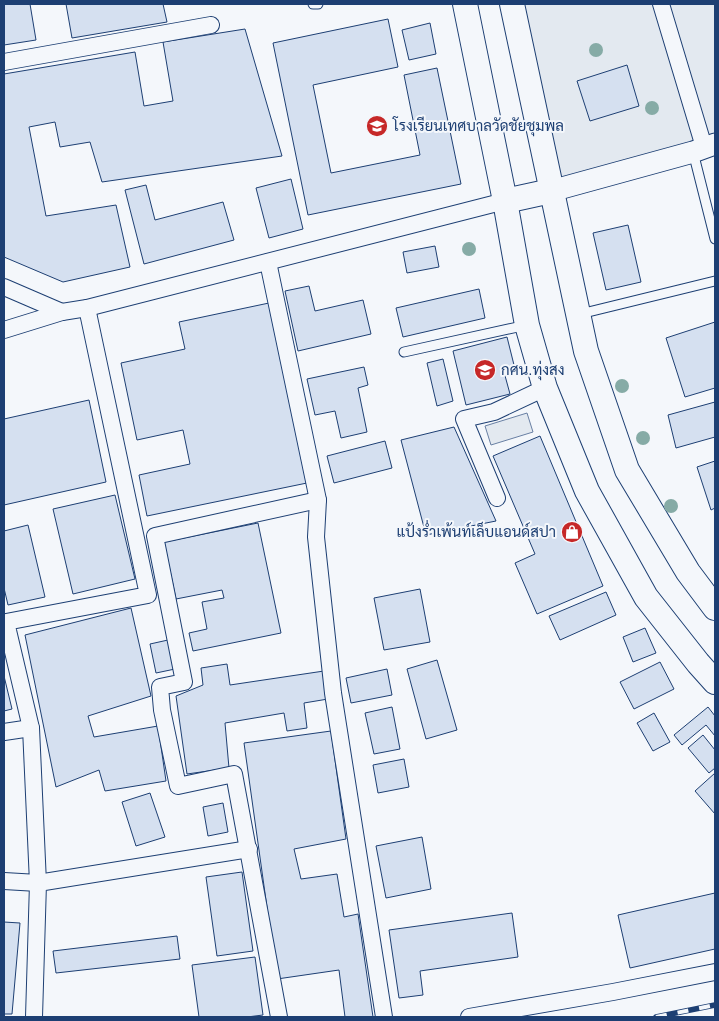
<svg xmlns="http://www.w3.org/2000/svg" width="719" height="1021" viewBox="0 0 719 1021" font-family="Helvetica,Sarabun,sans-serif">
<rect width="100%" height="100%" fill="#f4f7fb"/>
<g fill="#e3e9f0" stroke="#687fa3">
<polygon points="512,4 715,4 715,144 551,191"/>
<polygon points="527,413 533,432 491,445 485,426"/>
</g>
<g fill="#d5e0f0" stroke="#1d3f73">
<polygon points="4,4 30,4 36,40 4,45"/>
<polygon points="66,4 163,4 167,22 72,38"/>
<polygon points="388,19 398,67 313,85 331,173 420,155 404,75 437,68 461,184 308,215 273,43"/>
<polygon points="430,23 436,54 409,60 402,30"/>
<polygon points="245,29 282,156 102,182 90,142 60,147 55,122 29,127 46,216 116,205 130,267 63,282 4,257 4,74 135,52 144,106 173,101 163,42"/>
<polygon points="627,65 639,106 590,121 577,81"/>
<polygon points="291,179 303,229 269,238 256,188"/>
<polygon points="146,185 155,220 223,202 234,240 144,264 125,190"/>
<polygon points="628,225 641,282 606,290 593,233"/>
<polygon points="435,246 439,267 407,273 403,252"/>
<polygon points="309,286 315,311 363,300 371,334 298,351 285,291"/>
<polygon points="479,289 485,318 403,337 396,308"/>
<polygon points="269,303 307,483 147,516 139,475 190,464 183,430 137,440 121,363 185,349 179,322"/>
<polygon points="715,322 715,388 685,397 666,338"/>
<polygon points="507,337 515,369 504,372 510,394 466,405 453,351"/>
<polygon points="443,359 453,401 437,406 427,363"/>
<polygon points="364,367 368,385 358,388 367,432 341,438 335,411 315,415 307,379"/>
<polygon points="89,400 106,482 4,505 4,419"/>
<polygon points="715,402 715,437 676,448 668,415"/>
<polygon points="454,427 496,521 426,535 401,440"/>
<polygon points="540,436 603,586 537,614 515,563 535,554 493,456"/>
<polygon points="385,441 392,468 334,483 327,456"/>
<polygon points="715,461 715,508 711,510 697,467"/>
<polygon points="115,495 135,579 73,594 53,509"/>
<polygon points="258,523 281,633 193,651 189,633 207,629 202,602 224,598 222,590 176,599 164,542"/>
<polygon points="28,525 45,597 8,605 4,588 4,531"/>
<polygon points="420,589 430,642 384,650 374,598"/>
<polygon points="606,592 616,615 560,640 549,616"/>
<polygon points="131,608 151,696 88,716 94,737 158,726 166,781 105,791 99,770 56,787 25,635"/>
<polygon points="645,628 656,653 633,662 623,637"/>
<polygon points="168,640 175,669 156,673 150,644"/>
<polygon points="437,660 457,730 426,739 407,669"/>
<polygon points="660,662 674,689 634,709 620,682"/>
<polygon points="227,664 230,685 324,671 328,699 304,703 307,728 287,731 284,713 225,723 229,768 187,774 176,696 203,685 201,668"/>
<polygon points="387,669 392,695 351,703 346,678"/>
<polygon points="4,676 12,709 4,711"/>
<polygon points="392,707 400,749 374,754 365,713"/>
<polygon points="708,707 715,716 715,736 706,725 682,745 674,735"/>
<polygon points="654,713 670,742 653,751 637,723"/>
<polygon points="331,731 346,839 294,849 301,879 337,874 344,917 358,914 373,1017 345,1017 339,970 277,979 244,743"/>
<polygon points="703,735 715,750 715,768 709,773 688,748"/>
<polygon points="404,759 409,787 378,793 373,765"/>
<polygon points="715,773 715,814 695,791"/>
<polygon points="150,793 165,837 136,846 122,802"/>
<polygon points="223,803 228,832 208,836 203,807"/>
<polygon points="422,837 431,889 386,898 376,846"/>
<polygon points="242,872 253,951 217,956 206,877"/>
<polygon points="715,893 715,949 630,968 618,915"/>
<polygon points="512,913 518,957 420,971 423,995 399,998 389,930"/>
<polygon points="4,922 20,923 12,1014 4,1014"/>
<polygon points="177,936 180,959 56,973 53,951"/>
<polygon points="255,957 263,1015 247,1017 199,1017 192,965"/>
</g>
<g fill="none" stroke-linecap="round" stroke-linejoin="round">
<g stroke="#1d3f73" stroke-width="11">
<g id="service">
<polyline points="313,4 318,4"/>
<polyline points="693,152 715,239"/>
<polyline points="580,314 715,281"/>
<polyline points="404,352 527,325"/>
</g>
</g>
<g stroke="#1d3f73" stroke-width="18">
<g id="minor">
<polyline points="661,4 704,147"/>
<polyline points="4,62 211,25"/>
<polyline points="268,262 318,500 316,537 333,693 384,1017"/>
<polyline points="4,287 62,312"/>
<polyline points="4,330 62,312 87,308 505,201"/>
<polyline points="497,498 464,419 494,412 545,388"/>
<polyline points="4,732 31,728"/>
<polyline points="4,881 38,883 31,728 6,622 148,595 87,308"/>
<polyline points="34,1017 38,883 249,849"/>
<polyline points="279,1017 234,774 178,786 162,710 160,687 184,682 155,536 318,500"/>
<polyline points="469,1017 613,992 715,972"/>
</g>
</g>
<g stroke="#1d3f73" stroke-width="23">
<polyline id="tertiary" points="551,191 693,152 715,144"/>
</g>
<g stroke="#1d3f73" stroke-width="26">
<g id="secondary">
<polyline points="465,4 505,201 527,325 545,388 587,491 646,597 698,663 715,682"/>
<polyline points="512,4 586,351 627,470 688,572 715,608"/>
<polyline points="505,201 551,191"/>
</g>
</g>
<use href="#service" stroke="#f4f7fb" stroke-width="9"/>
<use href="#minor" stroke="#f4f7fb" stroke-width="16"/>
<use href="#tertiary" stroke="#f4f7fb" stroke-width="21"/>
<use href="#secondary" stroke="#f4f7fb" stroke-width="24"/>
<g stroke="#1d3f73" stroke-width="5.5">
<polyline id="rail" points="656,1017 715,1005"/>
</g>
<use href="#rail" stroke="#f4f7fb" stroke-width="4" stroke-dasharray="11" stroke-linecap="butt"/>
</g>
<g fill="#86aba6">
<circle cx="596" cy="50" r="7"/>
<circle cx="652" cy="108" r="7"/>
<circle cx="469" cy="249" r="7"/>
<circle cx="622" cy="386" r="7"/>
<circle cx="643" cy="438" r="7"/>
<circle cx="671" cy="506" r="7"/>
</g>
<defs>
<g id="school-disc" transform="scale(1.125)"><circle r="9.5" fill="#c62828" stroke="#f4f7fb"/><path d="M0-5L7-2L0 1L-7-2ZM-4 1L0 2.5L4 1V4Q0 6-4 4Z" fill="#fff"/></g>
<g id="shop-disc" transform="scale(1.125)"><circle r="9.5" fill="#c62828" stroke="#f4f7fb"/><path d="M-5-2.5h2.3a2.7 3.5 0 0 1 5.4 0H5L5.5 6h-11ZM-1.5-2.5h3a1.5 2.3 0 0 0-3 0Z" fill="#fff"/></g>
</defs>
<g fill-rule="evenodd">
<use href="#school-disc" x="377" y="126"/>
<use href="#school-disc" x="485" y="370"/>
<use href="#shop-disc" x="572" y="532"/>
</g>
<g text-anchor="middle" stroke-width="4" stroke-linejoin="round" paint-order="stroke">
<g font-size="15" fill="#1d3f73" stroke="#f4f7fb" text-anchor="start">
<text x="393" y="131">โรงเรียนเทศบาลวัดชัยชุมพล</text>
<text x="501" y="375">กศน.ทุ่งสง</text>
<text x="556" y="537" text-anchor="end">แป้งร่ำเพ้นท์เล็บแอนด์สปา</text>
</g>
</g>
<rect width="719" height="1021" fill="none" stroke="#1d3f73" stroke-width="10"/>
</svg>
